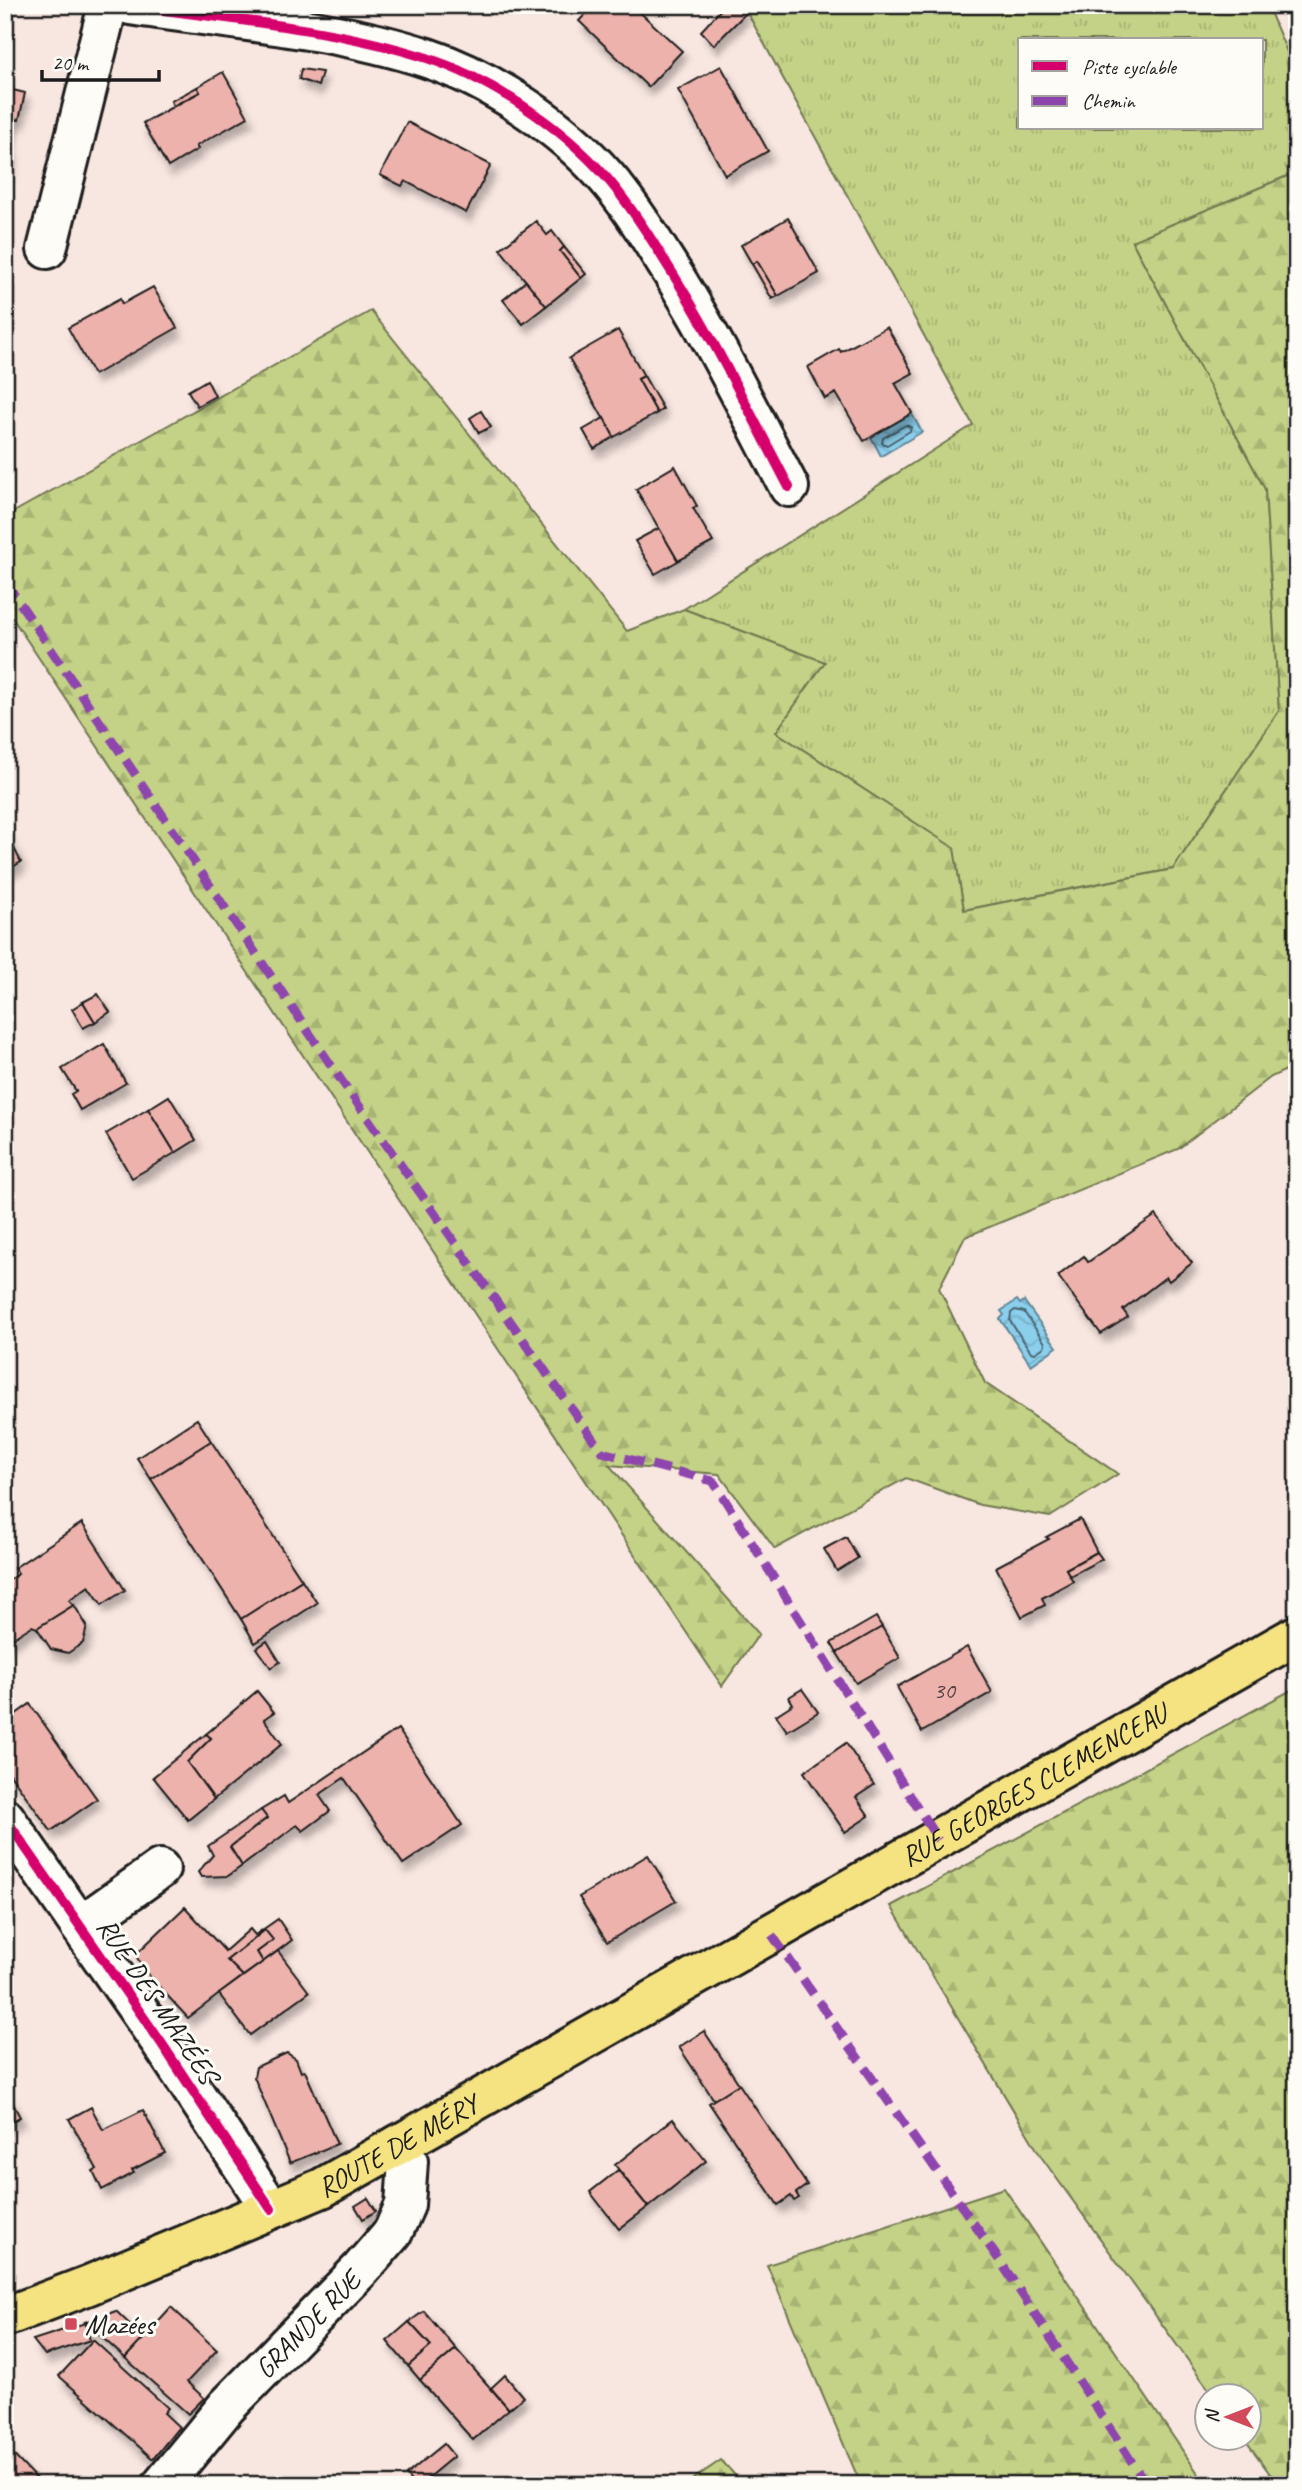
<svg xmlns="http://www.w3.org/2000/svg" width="1302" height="2490" viewBox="0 0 1302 2490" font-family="Caveat,sans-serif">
<defs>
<pattern id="grass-tufts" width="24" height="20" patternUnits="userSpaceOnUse" patternTransform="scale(1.75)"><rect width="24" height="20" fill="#c3d286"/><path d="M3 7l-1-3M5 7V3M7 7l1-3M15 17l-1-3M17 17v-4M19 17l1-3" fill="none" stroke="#a7b473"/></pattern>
<pattern id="forest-firs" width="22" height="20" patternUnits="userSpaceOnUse" patternTransform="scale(1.75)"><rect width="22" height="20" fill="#c3d286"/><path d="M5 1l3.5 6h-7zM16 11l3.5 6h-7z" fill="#a7b473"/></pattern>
<pattern id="water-waves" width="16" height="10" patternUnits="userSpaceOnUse" patternTransform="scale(1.75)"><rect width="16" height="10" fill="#8bcfec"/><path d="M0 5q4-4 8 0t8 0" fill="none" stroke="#77b1ca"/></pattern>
<filter id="shadow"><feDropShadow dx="4.5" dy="8" stdDeviation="3.5" flood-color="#0004"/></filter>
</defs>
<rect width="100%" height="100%" fill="#f8e6e0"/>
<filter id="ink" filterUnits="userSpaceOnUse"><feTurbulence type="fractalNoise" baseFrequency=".0143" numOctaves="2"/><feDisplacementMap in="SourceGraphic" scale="14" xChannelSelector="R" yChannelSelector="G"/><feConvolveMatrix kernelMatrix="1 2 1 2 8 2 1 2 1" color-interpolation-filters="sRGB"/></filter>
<g filter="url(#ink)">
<path fill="url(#grass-tufts)" stroke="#707751" stroke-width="2" fill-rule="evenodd" d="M743,5H1267L1297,75V172L1132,241L1265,489L1279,711L1173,869L964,910L953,848L776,732L824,662L684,609L973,425ZM1020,40H1262V128H1020Z"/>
<g fill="url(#forest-firs)" stroke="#707751" stroke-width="2">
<polygon points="1297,172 1297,1065 1271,1077 1178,1149 965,1237 939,1288 985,1383 1118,1474 1050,1517 980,1505 906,1478 775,1549 719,1474 609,1465 759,1634 722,1686 5,607 5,517 371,311 627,631 684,609 825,662 776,732 954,848 964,910 1173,869 1279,711 1265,489 1132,241"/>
<polygon points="1297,1687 1297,2485 1278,2485 1244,2438 1250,2438 1250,2396 1213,2395 1042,2158 891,1906"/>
<polygon points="1004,2188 1206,2485 861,2485 767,2265"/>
<polygon points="721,2460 744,2485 685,2485"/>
</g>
<g fill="url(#water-waves)" stroke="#5f8799" stroke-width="2">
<polygon points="912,414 922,432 881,456 871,437"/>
<polygon points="1017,1300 1020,1304 1024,1301 1057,1347 1031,1365 1000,1319 1004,1315 1001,1311"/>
</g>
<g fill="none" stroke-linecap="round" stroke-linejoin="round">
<g stroke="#48646f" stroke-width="2">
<polygon points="906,425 911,427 910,431 887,445 882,443 883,438"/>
<polygon points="1015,1310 1024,1312 1045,1343 1044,1347 1035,1353 1031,1352 1010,1321 1011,1313"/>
</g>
</g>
<g fill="#edb2ac" stroke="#1c1c1c" stroke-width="2" filter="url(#shadow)">
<polygon points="594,5 632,5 682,51 648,87 579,21"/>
<polygon points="725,5 740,5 745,14 714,45 701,31"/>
<polygon points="721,66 768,151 725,175 678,90"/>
<polygon points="301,69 322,72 318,86 299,79"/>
<polygon points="223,72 248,117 196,146 198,149 168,167 143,123 200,92 197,87"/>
<polygon points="197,87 200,92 173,106 171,101"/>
<polygon points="5,88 25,93 19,120 14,119 10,135 8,149 12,150 7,171"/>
<polygon points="407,122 491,165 466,213 405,181 402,186 380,175"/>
<polygon points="788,218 819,273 778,296 757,261 752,264 741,245"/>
<polygon points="536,221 547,235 552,231 564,247 560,251 581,278 546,306 500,249"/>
<polygon points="564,247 586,274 581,278 560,251"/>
<polygon points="757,261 778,296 772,299 752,264"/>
<polygon points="526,281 546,306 523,324 503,300"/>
<polygon points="153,287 177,328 94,375 68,328 120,299 122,304"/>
<polygon points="887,327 913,373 895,383 912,413 864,441 836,393 825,399 808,367 839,349 841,352"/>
<polygon points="618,330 644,376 638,379 657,413 614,437 569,358"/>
<polygon points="644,376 663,409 657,413 638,379"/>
<polygon points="207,380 215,396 197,406 188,391"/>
<polygon points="481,411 491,427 479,433 470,418"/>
<polygon points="604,418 614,437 594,449 583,430"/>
<polygon points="675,466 697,506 693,508 713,542 678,561 636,489"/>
<polygon points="659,528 678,561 655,574 635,541"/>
<polygon points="5,830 21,862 5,871"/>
<polygon points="98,994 110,1012 95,1022 83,1002"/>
<polygon points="83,1002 95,1022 83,1028 72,1009"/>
<polygon points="104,1044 126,1083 80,1110 71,1094 76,1091 62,1069"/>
<polygon points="169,1096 196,1140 175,1153 148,1109"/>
<polygon points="148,1109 175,1153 132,1178 106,1134"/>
<polygon points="1156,1215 1192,1263 1169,1281 1166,1277 1123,1310 1128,1317 1101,1334 1058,1276 1084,1256 1088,1262"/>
<polygon points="197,1419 211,1441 151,1479 137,1458"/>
<polygon points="211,1441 302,1580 241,1619 151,1479"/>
<polygon points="1080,1519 1097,1552 1066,1569 1073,1581 1042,1598 1045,1605 1022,1617 996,1567 1049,1539 1046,1537"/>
<polygon points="82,1523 125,1590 102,1605 89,1586 69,1600 74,1605 37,1628 32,1626 5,1643 5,1582 18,1574 14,1568"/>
<polygon points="846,1537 858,1558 837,1571 824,1549"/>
<polygon points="1097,1552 1102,1559 1070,1576 1066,1569"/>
<polygon points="302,1580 317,1603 255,1643 241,1619"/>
<polygon points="74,1605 87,1626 83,1643 68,1653 51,1649 37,1628"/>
<polygon points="876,1617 882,1627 837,1653 831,1643"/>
<polygon points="882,1627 900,1658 856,1683 837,1653"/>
<polygon points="267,1641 280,1662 271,1668 257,1648"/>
<polygon points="967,1647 992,1692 922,1732 897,1687"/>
<polygon points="802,1689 818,1712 787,1731 776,1715 793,1704 789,1697"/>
<polygon points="257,1691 274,1712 264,1719 282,1744 214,1799 187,1762 211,1738 206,1734"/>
<polygon points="30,1704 97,1799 51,1831 5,1767 5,1722"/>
<polygon points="398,1729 462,1825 403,1864 344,1778 319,1795 330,1811 303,1831 297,1825 242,1866 230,1847 267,1818 261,1810 284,1796 288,1803"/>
<polygon points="206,1734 211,1738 187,1762 214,1799 188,1820 153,1777"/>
<polygon points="846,1743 874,1785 856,1797 869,1816 845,1832 804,1772"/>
<polygon points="261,1810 267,1818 230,1847 242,1866 228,1876 201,1877 198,1872 213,1855 208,1846"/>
<polygon points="648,1855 676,1901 607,1942 579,1897"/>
<polygon points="185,1907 225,1951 250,1929 255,1935 278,1919 292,1940 263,1962 257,1952 273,1940 265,1930 227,1960 243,1976 188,2018 151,1978 135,1955"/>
<polygon points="265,1930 273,1940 257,1952 263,1962 243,1976 227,1960"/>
<polygon points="278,1951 309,1992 250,2035 219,1994"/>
<polygon points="704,2031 739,2084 714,2100 679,2047"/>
<polygon points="287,2053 296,2059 301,2072 305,2071 337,2144 290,2163 254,2077 256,2067"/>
<polygon points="739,2084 807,2185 796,2193 799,2198 794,2201 791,2196 778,2205 709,2103"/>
<polygon points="9,2096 20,2117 5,2125 5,2099"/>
<polygon points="91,2107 103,2130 143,2110 165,2153 132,2170 134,2173 102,2190 93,2171 97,2169 69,2119"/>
<polygon points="673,2119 706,2161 648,2207 615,2165"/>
<polygon points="618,2170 648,2207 619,2229 590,2192"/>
<polygon points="368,2198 376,2211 363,2219 355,2206"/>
<polygon points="171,2307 217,2350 187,2382 204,2398 188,2414 125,2358"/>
<polygon points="116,2311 144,2338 125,2358 85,2322"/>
<polygon points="424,2311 456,2349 420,2380 408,2366 431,2346 409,2322"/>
<polygon points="409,2322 431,2346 408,2366 387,2341"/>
<polygon points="85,2323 90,2340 45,2355 33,2340"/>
<polygon points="93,2340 168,2408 164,2413 179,2427 153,2459 59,2376"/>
<polygon points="456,2349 509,2409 473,2440 420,2380"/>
<polygon points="505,2375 523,2397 509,2409 491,2388"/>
<polygon points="444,2444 454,2456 419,2485 414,2485 406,2475"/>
<polygon points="5,2446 42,2485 5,2485"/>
</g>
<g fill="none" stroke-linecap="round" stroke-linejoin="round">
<g stroke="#1c1c1c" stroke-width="44">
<g id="minor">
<path d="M130,5C228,20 333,27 427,58C491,79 562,127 606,177C627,201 645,229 661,255C709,329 748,409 789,487"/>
<polyline points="47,249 108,5"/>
<polyline points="5,1818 162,2044 271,2209"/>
<polyline points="80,1926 160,1869"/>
<path id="s1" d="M162,2485L227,2406L361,2269L393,2232L405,2205L408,2161L398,2145"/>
</g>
</g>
<g stroke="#1c1c1c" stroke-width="44">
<g id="major">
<path id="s2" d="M5,2317L89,2285L322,2188L1297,1635"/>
</g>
</g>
<use href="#minor" stroke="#fdfcf7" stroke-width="38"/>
<use href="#major" stroke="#f5e382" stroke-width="38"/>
<g stroke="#8e44ad" stroke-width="9" stroke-dasharray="18 9" stroke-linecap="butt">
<polyline points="5,581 341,1080 602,1452 713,1481 938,1840"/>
<polyline points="772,1935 1002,2264 1147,2485"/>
</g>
<g stroke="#fdfcf7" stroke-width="15">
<g id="cycleway">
<path d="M130,5C228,20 333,27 427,58C491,79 562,127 606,177C627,201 645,229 661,255C709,329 748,409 789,487"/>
<polyline points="5,1818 162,2044 271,2209"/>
</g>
</g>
<use href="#cycleway" stroke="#d6006c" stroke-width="10"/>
</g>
</g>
<rect fill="#d1495b" stroke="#fdfcf7" stroke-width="2.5" x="64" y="2317" width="14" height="14" rx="3.5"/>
<g text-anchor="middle" stroke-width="6" stroke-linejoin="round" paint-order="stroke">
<g font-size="24" fill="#504240">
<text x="944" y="1698">30</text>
</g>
<g font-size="28" fill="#1c1c1c" stroke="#fdfcf7">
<text dy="10" stroke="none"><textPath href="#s2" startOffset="1160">RUE GEORGES CLEMENCEAU</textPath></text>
<text transform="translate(158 2000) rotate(56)" y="10">RUE DES MAZÉES</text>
<text dy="10" stroke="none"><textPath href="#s2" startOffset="429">ROUTE DE MÉRY</textPath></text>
<text dy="10" stroke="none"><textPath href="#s1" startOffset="217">GRANDE RUE</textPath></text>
</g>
<g font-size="28" fill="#1c1c1c" stroke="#fdfcf7" text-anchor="start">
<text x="85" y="2334">Mazées</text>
</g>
</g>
<rect width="1302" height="2490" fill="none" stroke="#fdfcf7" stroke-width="28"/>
<rect x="14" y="14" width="1274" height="2462" fill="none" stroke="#1c1c1c" stroke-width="2.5" filter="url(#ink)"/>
<rect x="1018" y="38" width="245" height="91" fill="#fdfcf7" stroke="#a3a29f" stroke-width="2"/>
<rect x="1032" y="61" width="35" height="10" fill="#d6006c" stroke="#a3a29f" stroke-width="2"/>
<text x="1082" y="74" font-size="21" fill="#1c1c1c">Piste cyclable</text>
<rect x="1032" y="96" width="35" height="10" fill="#8e44ad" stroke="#a3a29f" stroke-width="2"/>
<text x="1082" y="108" font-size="21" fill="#1c1c1c">Chemin</text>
<g transform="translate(1228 2417) rotate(270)"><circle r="33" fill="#fdfcf7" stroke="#a3a29f" stroke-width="2"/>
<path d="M0-5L12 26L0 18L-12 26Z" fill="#d1495b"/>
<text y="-10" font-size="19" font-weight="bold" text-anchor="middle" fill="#1c1c1c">N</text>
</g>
<path d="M42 70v10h117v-10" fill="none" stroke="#1c1c1c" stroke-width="3.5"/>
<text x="52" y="70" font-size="21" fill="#1c1c1c" stroke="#fdfcf7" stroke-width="5" paint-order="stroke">20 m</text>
</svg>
